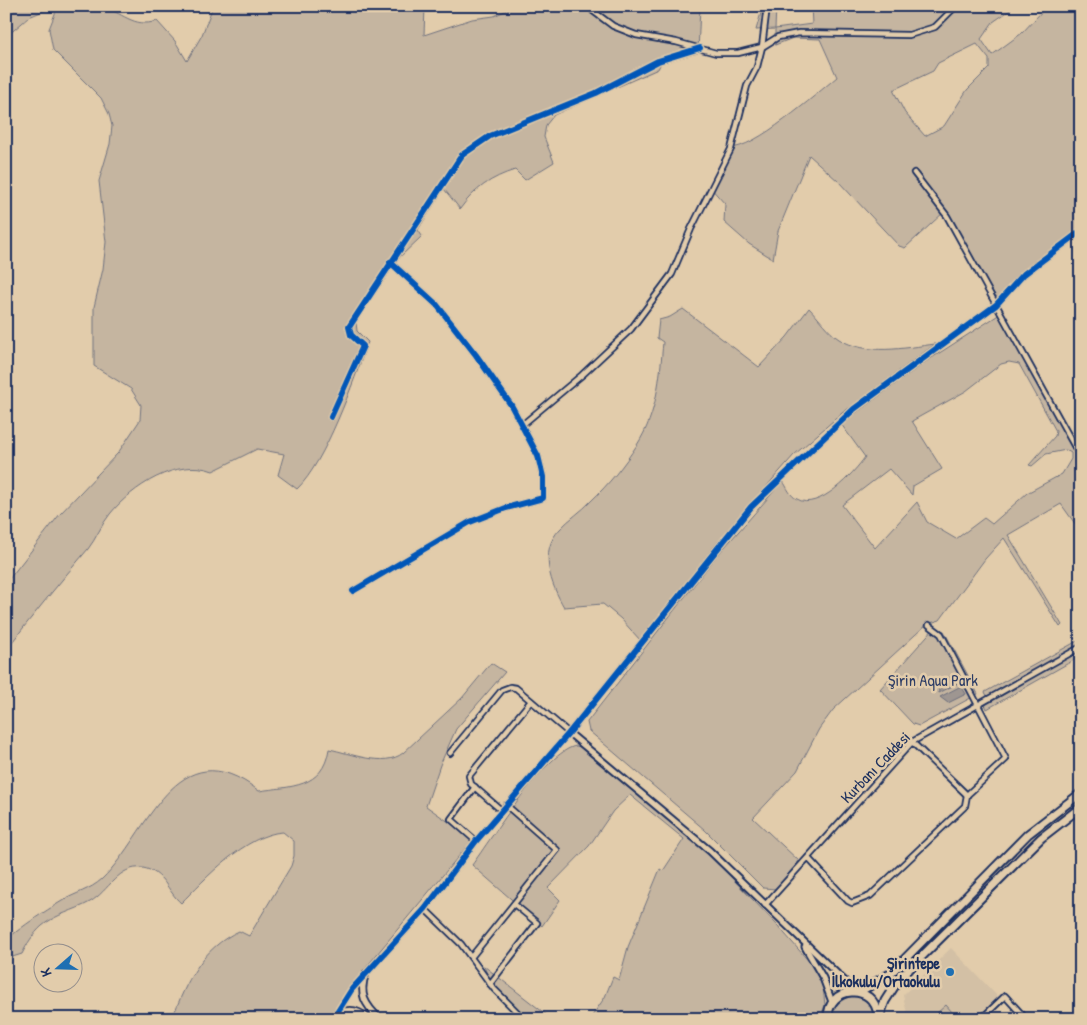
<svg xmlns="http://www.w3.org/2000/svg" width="1087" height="1025" viewBox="0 0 1087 1025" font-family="'Patrick Hand',sans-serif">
<rect width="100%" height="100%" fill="#e2ccab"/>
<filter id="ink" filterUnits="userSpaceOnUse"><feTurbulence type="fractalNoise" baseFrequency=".02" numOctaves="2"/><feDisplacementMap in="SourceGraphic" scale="10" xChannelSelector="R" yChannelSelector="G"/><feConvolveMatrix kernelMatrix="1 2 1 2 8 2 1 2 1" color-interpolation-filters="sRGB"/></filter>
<g filter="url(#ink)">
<polygon fill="#d3c0a5" points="951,948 998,997 975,1019 908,1019 903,995"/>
<g fill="#c5b5a0" stroke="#70727f" fill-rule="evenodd">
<polygon points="6,6 55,6 29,17 7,36"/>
<path d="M58,6C72,6 88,4 101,7C122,11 133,29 157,21L175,41L187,61L202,35L213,6H425L424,35L472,19L494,16L516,6H700L698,53L661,63L658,69L554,115L546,125L544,137L554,162L525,180L515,170C492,177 474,189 460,209L444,189L418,230L422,236L400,257L356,322L357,331L368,342C354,380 325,463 297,489L278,475L284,454L257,449L213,471C177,457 132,487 110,514C101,525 96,539 88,549C60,582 32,616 6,650V583L60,514L118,453L140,420L141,405L131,389L94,366V307L103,269L106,242L99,181L110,144L112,126L109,114L101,98L53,50L49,29Z"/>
<path d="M763,6H776L775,29L812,24L811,6H1016L993,22L981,39L992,55L1022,33L1047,6H1081V231L1036,265L999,299L979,278L944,212L905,248L899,246L838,181L809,155L778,231L773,259L749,244L724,222L725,204L710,187L729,148C755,149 815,95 837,77L820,39L793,38L775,45V29L756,30ZM977,44L989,59V68L967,90L944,126L925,136L905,113L893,90L933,71L938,63Z"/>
<path d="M809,308C818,317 828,332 839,339C866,356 905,348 935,344L842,413L794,455L715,545L641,641L621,619L603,604L564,607C551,585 538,551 560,529C569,519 582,511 591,501C609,484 624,465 637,445C657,414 660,377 663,342L657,338L659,320L670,317L683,309L759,367L787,337Z"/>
<path d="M1000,314L1081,462V532L1061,504L1008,535L1062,625L1060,627L1004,538L985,559L940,620L927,624L833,710L819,729L797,771L753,818L799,861L776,889L763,888L705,830L589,731L587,722L716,557L783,481C787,487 790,496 797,499C818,512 854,473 865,457L841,424L927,361ZM1009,362L1019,364L1056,431L1055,436L1029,465L1032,466L1046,454L1066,450L1071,453V459L1062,474L1027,493L992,524L984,518L956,539L927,522L917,502L875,548L842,505L889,469L912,495L913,486L942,469L912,421L966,391L1001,364Z"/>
<polygon points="935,627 944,631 978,694 919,726 913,724 880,689"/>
<polygon points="1081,639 1081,644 987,696 985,692"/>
<polygon points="1081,650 1081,656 987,709 985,704"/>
<path d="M491,663L505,672L456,729L440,765L426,806L473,839L367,966L329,1019H172C186,982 202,948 239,931L249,936L291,866L294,856V841L283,832C246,834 205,879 181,903C167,891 164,872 143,868C118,865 109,891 90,902C74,911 56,914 42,926C33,934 27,944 22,954L6,959V940C24,925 42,913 62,901C75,893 90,890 102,879C149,834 175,726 259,791C290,786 323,789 329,749C350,753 384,768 403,753L462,698Z"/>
<path d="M576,746L585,748L705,850L778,926L812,965L823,987L825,1005L820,1019H590L605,997L613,977L619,980L628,947L660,869L663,871L684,839L630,795L613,811L589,846L548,888L560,900L542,926L472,865C491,839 546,751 576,746Z"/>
<path d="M484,966L552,1019C544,1019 531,1021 525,1018C506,1008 490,985 484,966Z"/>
<path d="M851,994C864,997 875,1003 875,1019H831C833,1005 838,1000 851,994Z"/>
<polygon points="946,1005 958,1019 942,1019 937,1013"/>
</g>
<g fill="#9e9691" stroke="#6a6d7d">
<polygon points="956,674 960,682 939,693 938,683"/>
<polygon points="961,686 966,694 948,703 940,697"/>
</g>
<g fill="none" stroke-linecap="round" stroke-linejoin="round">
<g stroke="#1b2f5e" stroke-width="8">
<g id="minor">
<polyline points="593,11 613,26 636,35 676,42 716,53 738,53 762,47 778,37 799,33 909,35 935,27 956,6"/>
<polyline points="914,173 947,216 1081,458"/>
<polyline points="331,417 363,346 351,335 349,327 462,155 490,136 596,93 658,61 700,48"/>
<polyline points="522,425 582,375 631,329 672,274 691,229 731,149 747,86 757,67 762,47 767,6"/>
<polyline points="353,591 470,522 506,508 543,498 543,477 538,456 511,405 476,355 437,305 390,262"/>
<polyline points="912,742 967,795 1006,759 941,634 929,625"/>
<polyline points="450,753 502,690 510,687 516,688 569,733"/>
<polyline points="475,787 451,819 476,841"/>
<polyline points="501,810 471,784 469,776 531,701"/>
<polyline points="808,858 848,901 852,903 870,896 965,806 967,795"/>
<polyline points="765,905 912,742 1081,647"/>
<polyline points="425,909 461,944 494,989 524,1019"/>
<polyline points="472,956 557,850 506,805"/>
<polyline points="490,984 537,923 514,904"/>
<polyline points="334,1018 352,989 425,909 476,841 569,733 751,507 854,409 996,305 1024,274 1081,231"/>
<polyline points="981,1019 1005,996 1026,1019"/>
<polyline points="1076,1019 1081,1014"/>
</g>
</g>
<g stroke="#1b2f5e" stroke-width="9">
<g id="tertiary">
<polyline points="569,733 710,851 855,991"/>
<polyline points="805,947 823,978 832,1002"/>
</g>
</g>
<g stroke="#1b2f5e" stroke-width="9">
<g id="secondary">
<path d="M366,973C358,994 365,1005 380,1019"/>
<path d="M334,1019C345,1007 357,1009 369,1019"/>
</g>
</g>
<g stroke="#1b2f5e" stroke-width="11">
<g id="trunk">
<polyline points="859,992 890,974 1028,834 1081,793"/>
<polyline points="879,1018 885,1001 899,979 1041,838 1081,807"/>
<path d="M828,1019C827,985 875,982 878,1016"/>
</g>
</g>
<use href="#minor" stroke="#e2ccab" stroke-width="4.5"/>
<use href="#tertiary" stroke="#e2ccab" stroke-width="5"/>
<use href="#secondary" stroke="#e2ccab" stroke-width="5.5"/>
<use href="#trunk" stroke="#e2ccab" stroke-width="7"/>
<g stroke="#e2ccab" stroke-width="9">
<g id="cycleway">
<polyline points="331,417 363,346 351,335 349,327 462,155 490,136 596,93 658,61 700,48"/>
<polyline points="353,591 470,522 506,508 543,498 543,477 538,456 511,405 476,355 437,305 390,262"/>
<polyline points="333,1019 352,989 425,909 476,841 569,733 751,507 854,409 996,305 1024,274 1081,231"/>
</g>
</g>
<use href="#cycleway" stroke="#0057b8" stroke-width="6"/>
</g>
</g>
<circle fill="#1f6fb2" stroke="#e2ccab" stroke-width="2" cx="950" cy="972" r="5"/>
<g text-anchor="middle" stroke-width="5" stroke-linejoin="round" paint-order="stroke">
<g font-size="16" fill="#2c3c65" stroke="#e2ccab">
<text x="933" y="686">Şirin Aqua Park</text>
</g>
<g font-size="16" fill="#1b2f5e" stroke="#e2ccab">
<text transform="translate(875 767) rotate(-46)" y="6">Kurbanı Caddesi</text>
</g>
<g font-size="16" font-weight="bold" fill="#1b2f5e" stroke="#e2ccab" text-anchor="end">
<text x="940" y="969">Şirintepe<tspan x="940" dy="18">İlkokulu/Ortaokulu</tspan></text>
</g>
</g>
<rect width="1087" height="1025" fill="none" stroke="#e2ccab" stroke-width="25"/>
<rect x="12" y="12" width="1062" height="1000" fill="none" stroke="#1b2f5e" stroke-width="2" filter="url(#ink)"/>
<g transform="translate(58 968) rotate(250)"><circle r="24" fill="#e2ccab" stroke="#928d8c"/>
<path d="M0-4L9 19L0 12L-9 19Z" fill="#1f6fb2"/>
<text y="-8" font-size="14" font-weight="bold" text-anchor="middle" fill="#1b2f5e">K</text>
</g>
</svg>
